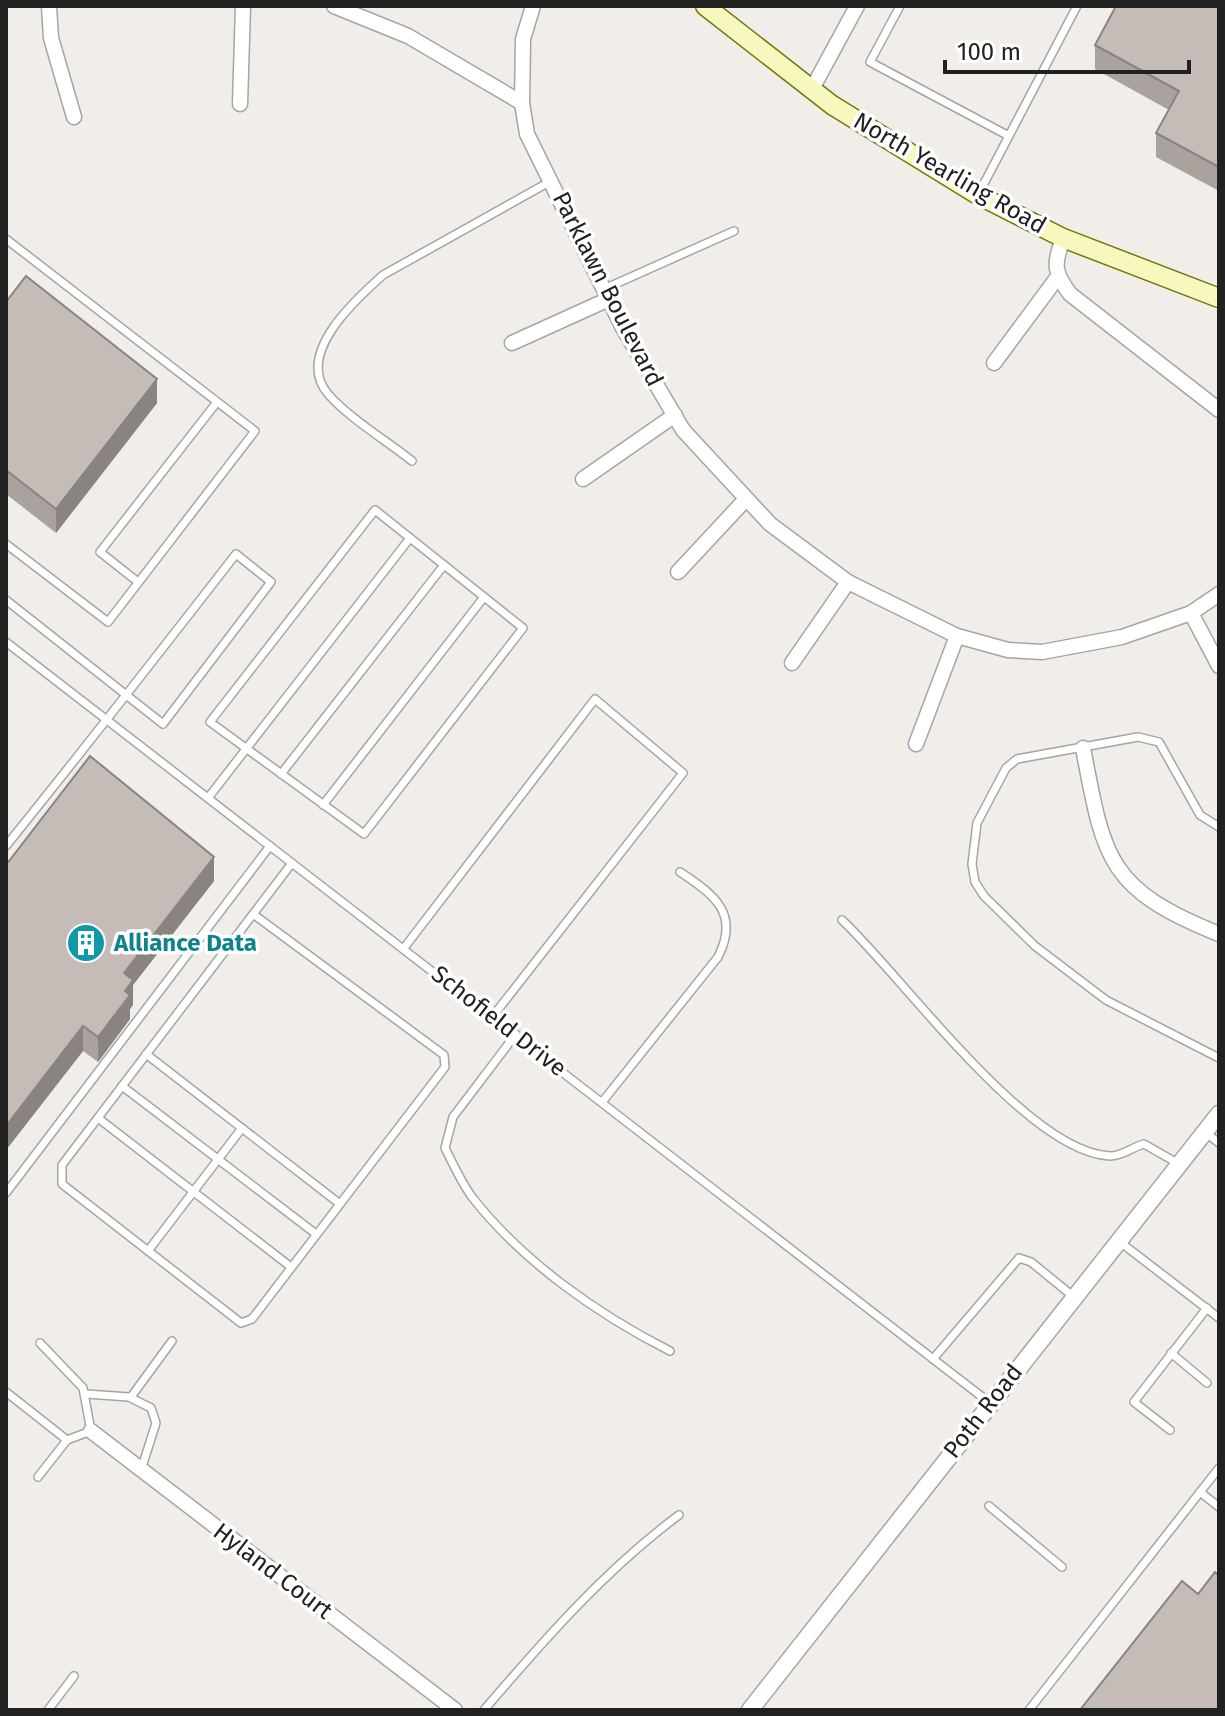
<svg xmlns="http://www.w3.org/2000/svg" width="1225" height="1716" viewBox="0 0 1225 1716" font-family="'Fira Sans',sans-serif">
<rect width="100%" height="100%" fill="#f1ede8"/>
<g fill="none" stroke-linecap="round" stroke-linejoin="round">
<g stroke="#a5a5a5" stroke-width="10">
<g id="service">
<polyline points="900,6 870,62 1007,135"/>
<polyline points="978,195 1077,6"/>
<polyline points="6,239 255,431 108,622 6,544"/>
<polyline points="604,289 734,231"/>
<path d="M412,461C387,441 349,418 328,394C294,354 356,299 383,275L551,181"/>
<polygon points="375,510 523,628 364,834 210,722"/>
<polyline points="138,582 100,552 217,402"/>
<path d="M6,600L163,724L271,582L236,554C160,652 84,749 6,846"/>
<polyline points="6,642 990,1403"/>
<polyline points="281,774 444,565"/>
<polyline points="208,798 410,538"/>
<polyline points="323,805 484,597"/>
<polyline points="1219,827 1200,815 1159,742 1138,737 1017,759 1006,768 977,823 972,864 975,882 984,896 1035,946 1106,1000 1219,1058"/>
<polyline points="253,914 444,1055 445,1067 252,1319 241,1323 62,1184 62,1165 292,863"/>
<path d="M842,920C903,977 1028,1153 1110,1156C1123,1156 1132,1147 1144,1144L1179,1164"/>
<polyline points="404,948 595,699 683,773 493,1016"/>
<path d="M516,1034L453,1117L445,1148C453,1164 461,1182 472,1197C522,1261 597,1314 670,1351"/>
<polyline points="146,1054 340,1204"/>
<polyline points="122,1086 316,1234"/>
<path d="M603,1101L718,957C740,914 715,895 680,872"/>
<polyline points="98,1118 291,1267"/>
<polyline points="1205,1132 1219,1143"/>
<polyline points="6,1193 270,846"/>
<polyline points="1120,1242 1219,1318"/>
<polyline points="148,1251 242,1128"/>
<polyline points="1171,1353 1207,1383"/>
<polyline points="933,1359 1019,1258 1031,1262 1074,1297"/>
<polyline points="6,1392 67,1440"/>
<polyline points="86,1394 129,1397 151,1408 156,1423 141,1470"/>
<polyline points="131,1397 172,1341"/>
<polyline points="1170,1430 1134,1402 1207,1308"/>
<polyline points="38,1477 67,1440 91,1431 83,1388 40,1343"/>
<polyline points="1200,1492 1219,1507"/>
<polyline points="989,1506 1062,1567"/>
<polyline points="48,1710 74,1676"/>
<path d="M484,1710C544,1640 605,1570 679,1515"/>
<polyline points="1029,1710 1219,1468"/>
</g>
</g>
<g stroke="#a5a5a5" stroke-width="17">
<g id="minor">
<polyline points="49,6 51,38 74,117"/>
<polyline points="334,6 408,36 522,103 527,134 623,328 683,430 770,524 848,582 957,636 1008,650 1042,652 1122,637 1191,613 1219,594"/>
<polyline points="812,89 857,6"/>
<polyline points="522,103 523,39 533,6"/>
<polyline points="240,104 243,6"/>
<path d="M1063,238C1054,265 1053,271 1070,294L1219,410"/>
<polyline points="512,343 609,299"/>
<polyline points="994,363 1057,278"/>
<polyline points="583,479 675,415"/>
<polyline points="678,572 746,499"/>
<polyline points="1191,613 1219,666"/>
<polyline points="792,663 848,582"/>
<polyline points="916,744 957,636"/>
<path d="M1083,748C1104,859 1107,889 1219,934"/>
<polyline points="91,1431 455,1710"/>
</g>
</g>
<g stroke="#a5a5a5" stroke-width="19">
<polyline id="tertiary" points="750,1710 1219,1114"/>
</g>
<g stroke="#737708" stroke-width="21">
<polyline id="secondary" points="705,6 832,105 978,195 1063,238 1219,298"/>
</g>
<use href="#service" stroke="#fff" stroke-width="7"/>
<use href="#minor" stroke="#fff" stroke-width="14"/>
<use href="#tertiary" stroke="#fff" stroke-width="16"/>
<use href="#secondary" stroke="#f8f7be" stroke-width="18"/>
</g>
<g fill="#a9a29d">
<polygon points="1219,6 1219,191 1156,157 1156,133 1169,110 1095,69 1095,45"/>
<polygon points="6,302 157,403 56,533 6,494"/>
<polygon points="6,865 214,881 133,985 133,1005 130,1009 130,1019 98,1062 83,1051 6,1150"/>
</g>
<g fill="#8a8480">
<polygon points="157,379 157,403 56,533 56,509"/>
<polygon points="214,857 214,881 133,985 133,1005 130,1009 130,1019 98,1062 98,1037 124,973"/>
<polygon points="83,1026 83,1051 6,1150 6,1126"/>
</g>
<g fill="#c5bcb7" stroke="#8a8480" stroke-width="2">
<polygon points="1116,6 1219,6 1219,167 1156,133 1179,91 1095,45"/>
<polygon points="26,276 157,379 56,509 6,470 6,302"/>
<polygon points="90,756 214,857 124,973 133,980 125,991 130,995 98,1037 83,1026 6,1126 6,865"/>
<polygon points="1215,1572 1219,1576 1219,1710 1080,1710 1182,1581 1198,1594"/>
</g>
<defs>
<g id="building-disc" transform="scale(2)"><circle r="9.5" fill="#0f9aa8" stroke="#fff"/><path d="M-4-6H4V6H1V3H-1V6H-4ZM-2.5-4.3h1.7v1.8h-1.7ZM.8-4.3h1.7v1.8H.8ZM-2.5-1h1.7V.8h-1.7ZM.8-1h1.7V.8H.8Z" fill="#fff"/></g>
</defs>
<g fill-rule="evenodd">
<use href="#building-disc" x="86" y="943"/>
</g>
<g text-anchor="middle" stroke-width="7" stroke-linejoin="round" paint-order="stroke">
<g font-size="24" fill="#212121" stroke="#fff">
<text transform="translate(950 173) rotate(30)" y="8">North Yearling Road</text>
<text transform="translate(608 289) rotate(63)" y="8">Parklawn Boulevard</text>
<text transform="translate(499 1021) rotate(38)" y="8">Schofield Drive</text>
<text transform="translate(983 1411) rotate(-52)" y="8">Poth Road</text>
<text transform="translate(273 1571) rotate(37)" y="8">Hyland Court</text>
</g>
<g font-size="24" font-weight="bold" fill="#0d838f" stroke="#fff" text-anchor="start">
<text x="114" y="951">Alliance Data</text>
</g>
</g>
<rect width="1225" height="1716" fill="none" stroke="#212121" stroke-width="16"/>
<path d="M945 60v12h244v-12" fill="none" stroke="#212121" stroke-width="4"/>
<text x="957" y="60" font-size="24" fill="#212121" stroke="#ffffff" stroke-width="6" paint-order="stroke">100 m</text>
</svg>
